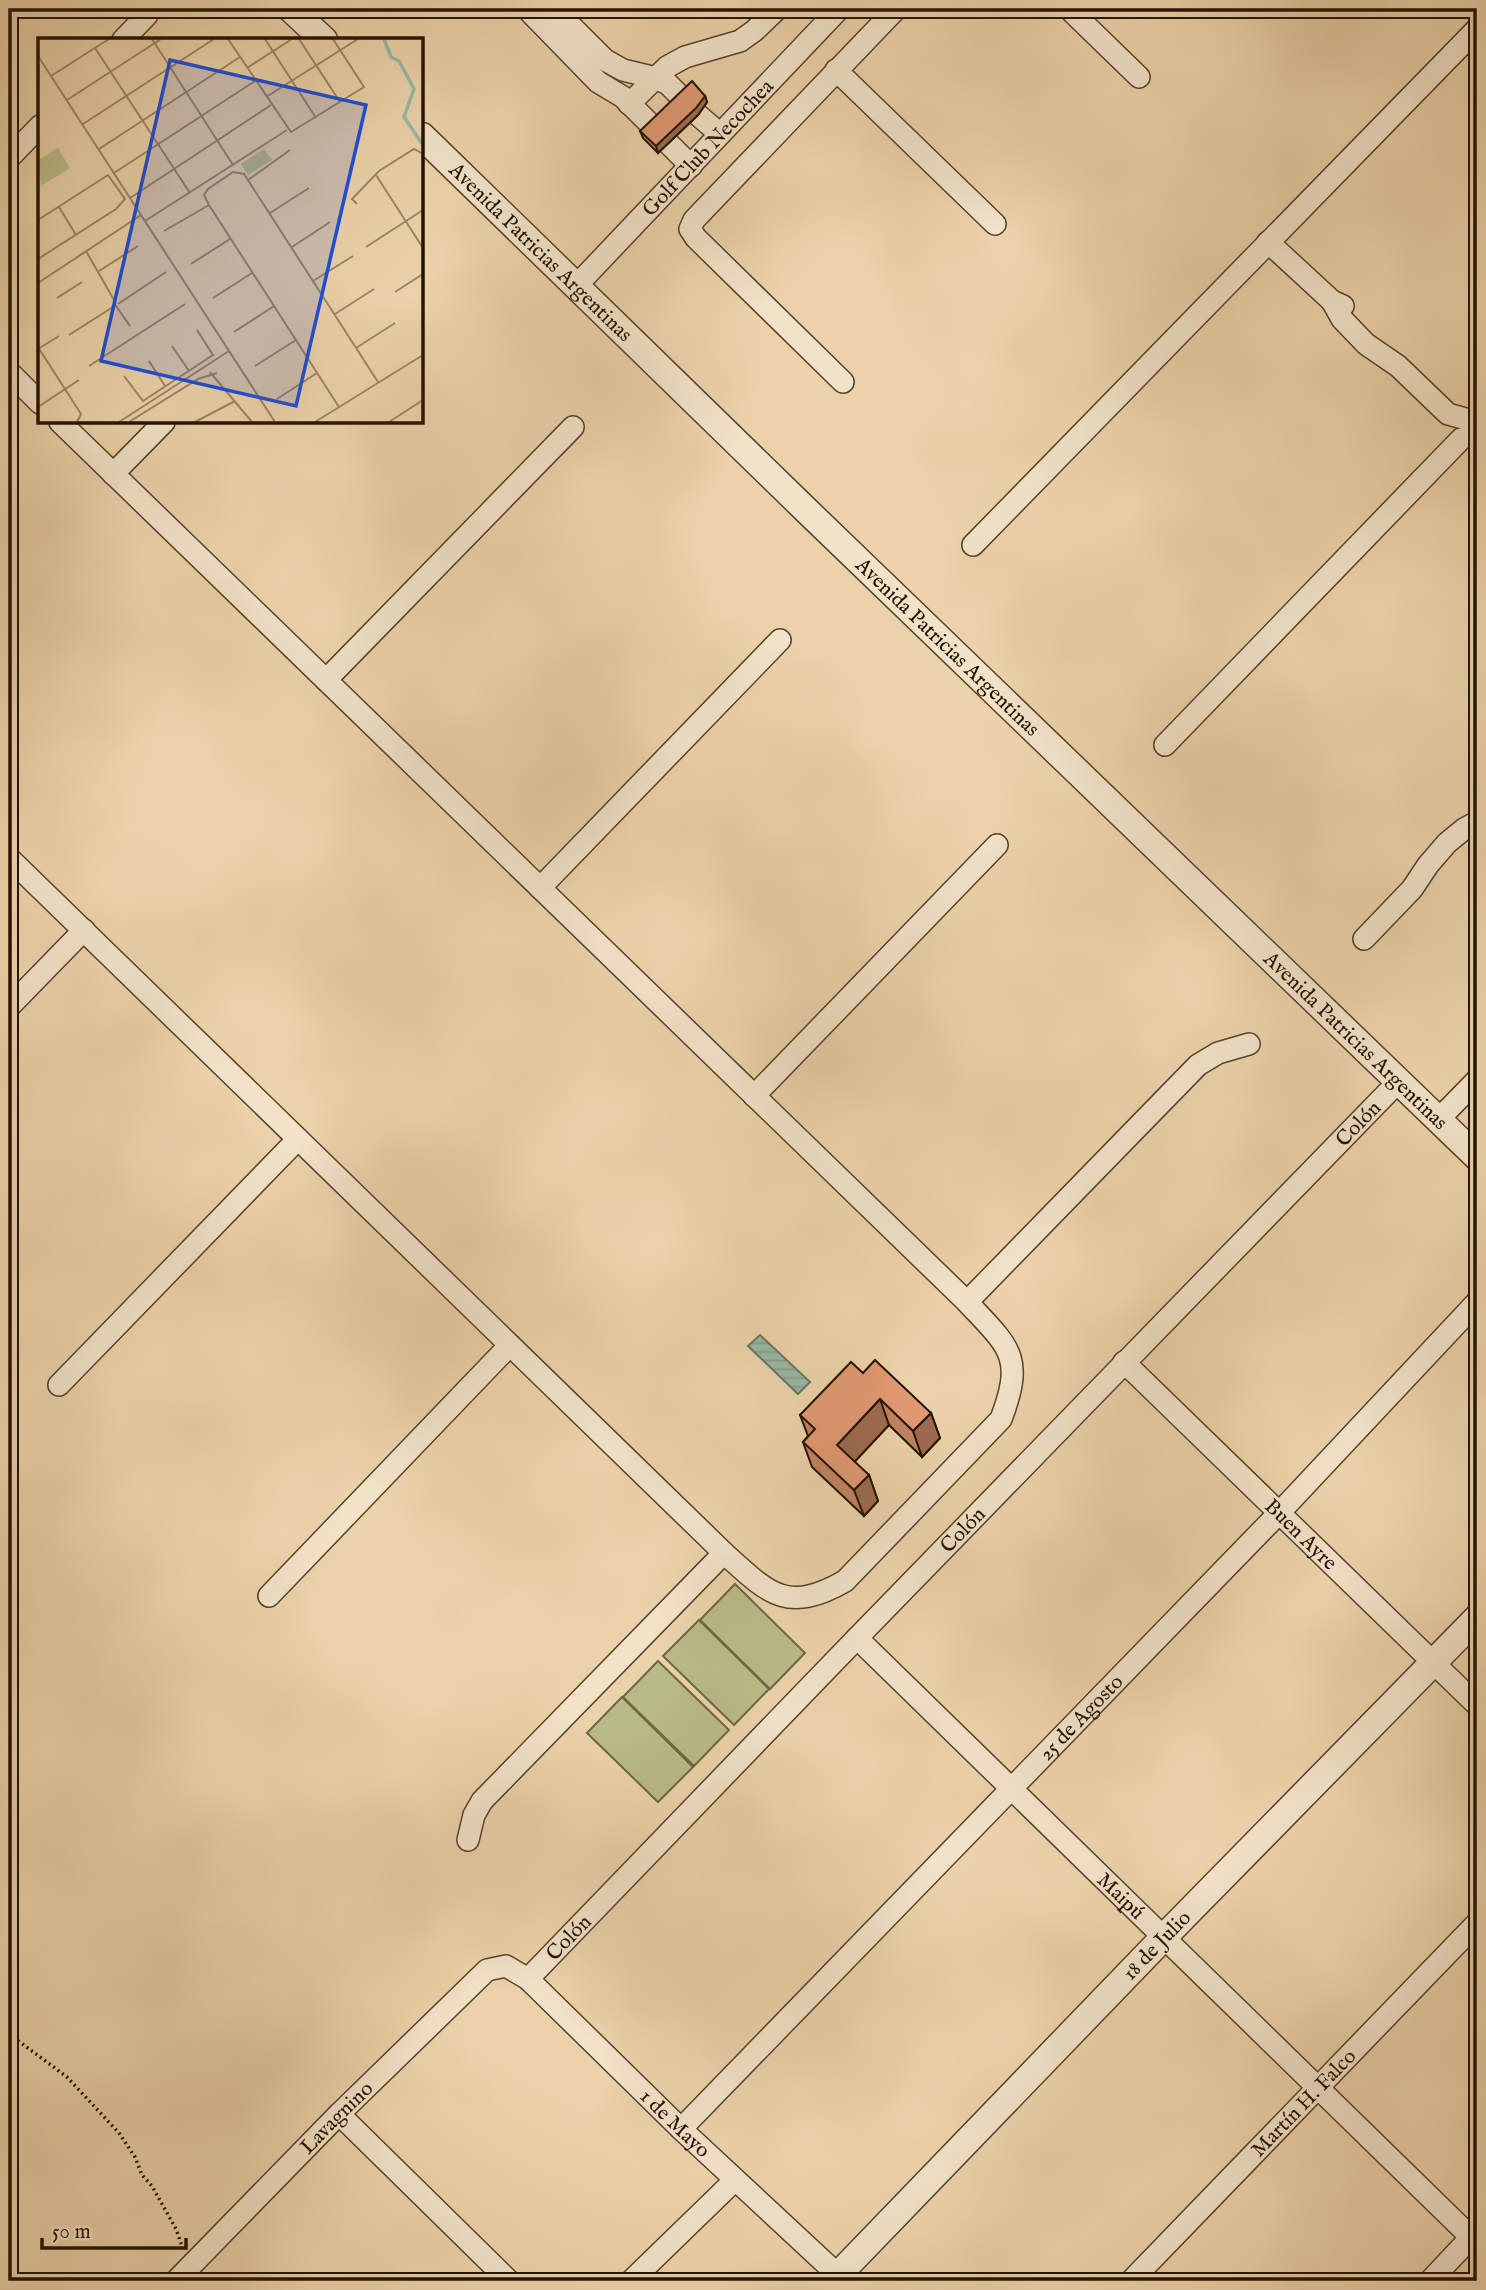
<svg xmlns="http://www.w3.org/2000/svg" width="1486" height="2290" viewBox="0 0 1486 2290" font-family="'IM FELL English',serif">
<defs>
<pattern id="water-rules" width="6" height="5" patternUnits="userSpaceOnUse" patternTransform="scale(1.75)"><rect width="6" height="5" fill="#99b8a3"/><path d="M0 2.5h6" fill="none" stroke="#849d8b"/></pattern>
</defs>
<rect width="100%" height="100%" fill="#ebd2aa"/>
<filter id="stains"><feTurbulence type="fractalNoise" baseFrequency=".00286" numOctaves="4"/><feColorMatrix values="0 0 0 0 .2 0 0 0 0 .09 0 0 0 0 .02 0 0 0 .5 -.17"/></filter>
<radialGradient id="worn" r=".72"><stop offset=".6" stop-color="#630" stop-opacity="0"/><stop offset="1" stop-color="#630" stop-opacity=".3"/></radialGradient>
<g fill="#b9bb87" stroke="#6e6744" stroke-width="2">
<polygon points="735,1584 805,1653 770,1689 700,1620"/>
<polygon points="699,1620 769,1689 734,1725 663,1656"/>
<polygon points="658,1661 729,1730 694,1766 623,1697"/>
<polygon points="622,1697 693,1767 658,1802 587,1733"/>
</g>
<polygon fill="url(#water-rules)" stroke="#6a7662" stroke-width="2" points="760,1335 810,1382 798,1394 748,1346"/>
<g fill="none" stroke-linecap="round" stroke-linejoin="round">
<g stroke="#56432a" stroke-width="24">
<g id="minor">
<polyline points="527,9 598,82 623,97 653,127"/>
<polyline points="554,9 605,60 623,70 656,78 668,84 682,98"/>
<polyline points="1069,9 1139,77"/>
<polyline points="123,40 147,15"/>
<polyline points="836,70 995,224"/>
<polyline points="629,104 667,67 685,57 740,41 754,31 777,9"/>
<polyline points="698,115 720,134"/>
<polyline points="668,143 691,166"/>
<polyline points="9,158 40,126"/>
<polyline points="1268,242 1332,301 1343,306"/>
<path id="s1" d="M576,286L839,9"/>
<polyline points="1332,301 1342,319 1366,344 1398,366 1448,414 1466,419 1477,431"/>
<polyline points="9,372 40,403"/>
<polyline points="843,382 696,238 690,229 694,220 896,9"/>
<polyline points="113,474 164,422"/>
<polyline points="973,545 1477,29"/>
<polyline points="326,680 573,427"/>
<polyline points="1165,745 1461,439"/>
<path d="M9,858L724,1553C769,1594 787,1614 845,1581L1001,1419C1025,1356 1009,1347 967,1302L60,422"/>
<polyline points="540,888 780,640"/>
<polyline points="1364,939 1412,889 1428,865 1447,843 1464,829 1477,822"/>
<polyline points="9,1007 84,930"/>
<polyline points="754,1096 997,845"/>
<polyline points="1438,1120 1477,1080"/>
<polyline points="967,1302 1198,1065 1218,1053 1249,1044"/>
<path id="s2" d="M1124,1362L1477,1705"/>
<polyline points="59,1385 298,1139"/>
<polyline points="269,1596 510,1345"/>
<path id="s3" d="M857,1638L1477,2243"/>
<polyline points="468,1840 474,1815 482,1801 724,1553"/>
<path id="s4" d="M528,1979L857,1638L1398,1082"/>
<polyline points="339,2114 509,2281"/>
<path id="s5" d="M681,2129L1280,1512L1477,1302"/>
<path id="s6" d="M176,2281L339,2114L487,1970L506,1966L528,1979L681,2129L838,2275"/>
<polyline points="631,2281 735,2180"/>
<path id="s7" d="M1131,2281L1477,1923"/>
<polyline points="1430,2281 1477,2231"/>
</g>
</g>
<g stroke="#56432a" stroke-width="29">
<g id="tertiary">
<polyline points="291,9 324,40"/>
<path id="s8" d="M422,136L805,509L1477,1157"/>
<path id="s9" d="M844,2281L838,2275L1164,1937L1477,1618"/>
</g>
</g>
<polyline stroke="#241300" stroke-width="3.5" stroke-dasharray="2 3.5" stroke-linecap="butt" points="9,2034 67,2077 119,2133 135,2157 142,2175 152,2186 176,2229 182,2246"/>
<use href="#minor" stroke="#f2e2c8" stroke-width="21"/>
<use href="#tertiary" stroke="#f2e2c8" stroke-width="26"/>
</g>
<g fill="#c08362" stroke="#241300" stroke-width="2">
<polygon points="705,96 707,102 698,115 658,153 643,138 640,131"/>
<polygon points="863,1373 931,1413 940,1438 922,1457 889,1425 854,1462 869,1475 878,1501 864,1516 812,1467 803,1442 808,1436 800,1415"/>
</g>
<g fill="#9c6a50" stroke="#241300" stroke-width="2">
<polygon points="705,96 707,102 698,115 658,153 656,146"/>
<polygon points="880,1399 889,1425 846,1471 837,1445"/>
<polygon points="931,1413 940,1438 922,1457 913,1431"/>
<polygon points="869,1475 878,1501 864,1516 854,1490"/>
</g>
<g fill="#df9872" stroke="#241300" stroke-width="2">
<polygon points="692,81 705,96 696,108 656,146 640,131"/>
<polygon points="875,1360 931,1413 913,1431 880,1399 837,1445 869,1475 854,1490 803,1442 815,1429 800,1415 851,1362 863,1373"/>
</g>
<g text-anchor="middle" stroke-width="5" stroke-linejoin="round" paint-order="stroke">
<g font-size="21" fill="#241300" stroke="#f2e2c8">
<text dy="7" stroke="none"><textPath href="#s1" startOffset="191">Golf Club Necochea</textPath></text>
<text dy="7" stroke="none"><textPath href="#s8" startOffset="166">Avenida Patricias Argentinas</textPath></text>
<text dy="7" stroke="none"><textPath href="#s8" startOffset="733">Avenida Patricias Argentinas</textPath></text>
<text dy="7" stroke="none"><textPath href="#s8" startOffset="1300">Avenida Patricias Argentinas</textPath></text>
<text dy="7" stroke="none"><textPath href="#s4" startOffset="1192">Colón</textPath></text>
<text dy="7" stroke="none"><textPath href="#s4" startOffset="625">Colón</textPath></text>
<text dy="7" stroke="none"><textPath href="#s2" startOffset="247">Buen Ayre</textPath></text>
<text dy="7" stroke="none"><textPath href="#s5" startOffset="574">25 de Agosto</textPath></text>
<text dy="7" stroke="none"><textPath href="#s3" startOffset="369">Maipú</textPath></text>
<text dy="7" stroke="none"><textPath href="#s4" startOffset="58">Colón</textPath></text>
<text dy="7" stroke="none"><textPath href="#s9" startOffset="467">18 de Julio</textPath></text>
<text dy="7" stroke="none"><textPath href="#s7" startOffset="248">Martín H. Falco</textPath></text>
<text dy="7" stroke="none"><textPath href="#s6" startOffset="229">Lavagnino</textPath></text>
<text dy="7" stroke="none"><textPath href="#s6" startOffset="691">1 de Mayo</textPath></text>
</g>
</g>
<g transform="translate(38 38)">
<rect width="385" height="385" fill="#ebd2aa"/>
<path d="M20,110L32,130L3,148L0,122ZM226,111L234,122L210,137L203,126Z" fill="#b9bb87"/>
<path fill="none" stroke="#99b8a3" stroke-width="3.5" d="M346,1L353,19L361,23L376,51L366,79L385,107"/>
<path fill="none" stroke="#9b8666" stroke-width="2" d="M114,1L195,127M190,1L253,94L326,49L295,1M227,1L278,80M261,1L302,64M57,10L152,155M0,18L237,384M209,30L254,1M13,38L71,1M228,59L320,1M29,62L123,1M45,86L176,1M61,111L202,19M76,135L217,43M338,137L385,210M210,142L252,112M92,160L233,67M319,166L314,161L341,133L376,111L385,116M21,169L38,197M232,175L271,150M0,182L70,137L87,161L78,171L0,221M107,183L249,92M126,193L171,167M254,209L292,184M328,209L385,172M48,213L76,262M153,226L192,201M61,233L100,208M275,243L315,218M0,245L103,177M357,254L385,236M19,260L44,244M175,260L214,235M76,265L92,288M80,266L128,234M297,276L336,251M196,294L236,268M31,297L78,267M134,308L151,333M0,309L43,376L39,384M318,310L357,285M0,311L21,298M111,323L127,348M51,328L147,266M217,328L258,302M172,334L214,384M86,338L105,363L175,317L159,292M239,361L279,335M0,369L41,342M301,369L171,167L166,157L170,151L195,134L206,136L340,344M81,384L191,313M91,384L160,341L179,335M157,384L197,363M277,384L385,317M351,384L385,362"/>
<path fill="#1d4ed8" fill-opacity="0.15" stroke="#1d4ed8" stroke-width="3.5" d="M132,22L328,67L258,368L63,323Z"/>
<rect width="385" height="385" fill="none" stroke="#241300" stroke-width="3.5"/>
</g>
<rect width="1486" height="2290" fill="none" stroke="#ebd2aa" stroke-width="35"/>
<rect x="10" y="10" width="1465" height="2269" fill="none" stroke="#241300" stroke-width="3.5"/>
<rect x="18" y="18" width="1451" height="2255" fill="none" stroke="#241300" stroke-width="2"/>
<path d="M42 2238v10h144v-10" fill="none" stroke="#241300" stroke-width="3.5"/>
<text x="52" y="2238" font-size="21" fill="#241300" stroke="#f2e2c8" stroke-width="5" paint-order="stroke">50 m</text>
<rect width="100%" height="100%" filter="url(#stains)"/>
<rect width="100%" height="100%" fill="url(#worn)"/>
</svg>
